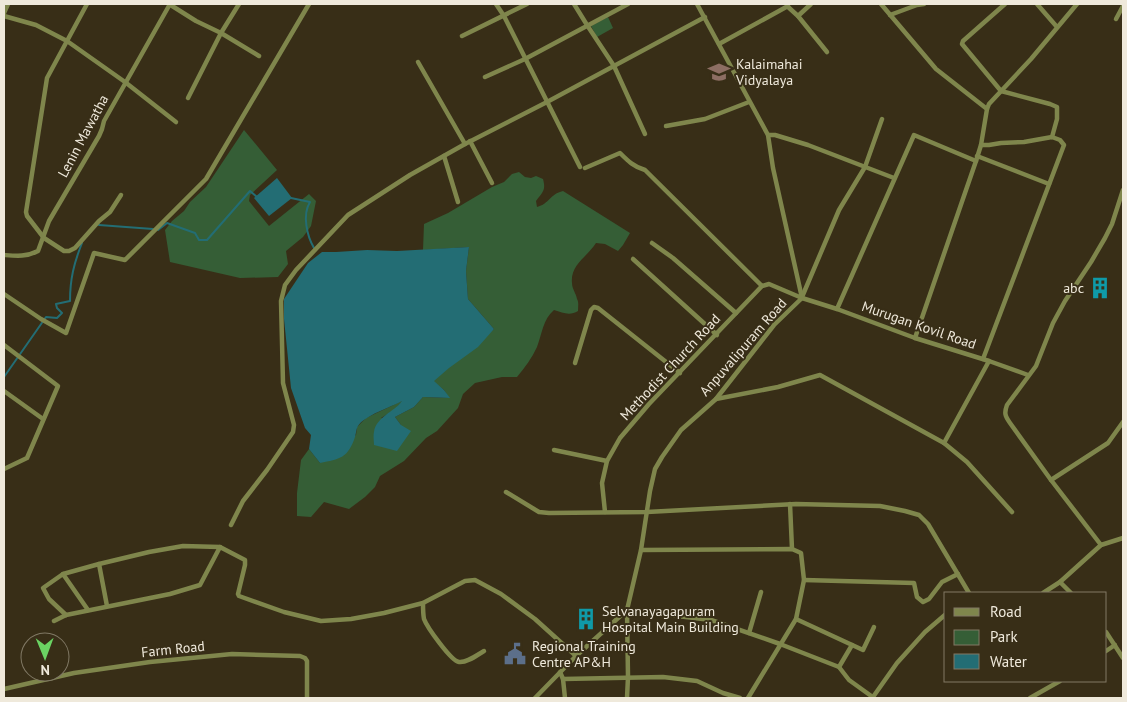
<svg xmlns="http://www.w3.org/2000/svg" width="1127" height="702" viewBox="0 0 1127 702" font-family="'PT Sans',sans-serif">
<rect width="100%" height="100%" fill="#382e17"/>
<g fill="#355e36">
<polygon points="608,17 613,28 597,37 591,26"/>
<polygon points="244,130 277,170 250,195 249,201 269,226 309,194 316,201 311,226 303,237 286,251 288,264 278,277 240,278 170,262 165,230 172,221 184,211 190,202 206,187"/>
<path d="M519,172L525,177L531,178L536,176L543,179C546,190 543,192 536,201L537,207C549,204 550,194 563,191L630,233L623,245L618,251L605,244L596,243C587,257 570,265 572,283C572,289 576,293 577,299C579,302 578,307 578,311C570,316 563,313 554,310C543,319 542,334 537,347C532,358 525,367 517,377H502L475,383L463,394L458,408L437,431L426,438L404,461L380,476L375,487L365,497L349,509L324,502L311,517L297,516V493L301,460L309,449L320,463L356,435L357,427L366,418L404,400L394,410L381,418L401,425L395,417L414,407L423,397L449,398L444,390L433,381L494,329L468,299L466,271L469,247L423,250L424,224L448,213L492,187L504,182L512,174Z"/>
</g>
<g fill="#236d74">
<polygon points="277,178 292,198 269,216 254,198"/>
<path d="M469,247L466,271L468,299L494,329L478,347L449,368L434,381L444,390L450,398L423,397L414,407L395,417L401,425L411,431L397,451L374,445C374,441 373,436 374,432C376,417 394,412 402,401C391,407 364,416 358,426C356,429 356,434 355,437C348,458 340,459 320,463L309,449L311,435L305,428L291,388L284,319V299L308,263L322,252H336L367,250L397,251Z"/>
</g>
<g fill="none" stroke-linecap="round" stroke-linejoin="round">
<g stroke="#236d74" stroke-width="2">
<path d="M291,198L310,202C302,215 307,236 314,248"/>
<polyline points="99,225 153,229"/>
<polyline points="158,230 167,223 195,233 199,240 207,240 250,191 257,197"/>
<path d="M4,377L46,317L57,318L62,313L57,308L56,304L70,301C70,279 74,263 82,243"/>
</g>
<g stroke="#7f864c" stroke-width="4.5">
<polyline points="87,4 47,78 26,212 27,216 44,238 64,251 69,251 75,248 99,221 110,212 121,195"/>
<polyline points="169,4 196,21 221,33 259,56"/>
<polyline points="496,4 504,16 580,167"/>
<polyline points="574,4 587,25 614,66 645,134"/>
<polyline points="881,4 936,69 987,109 981,145 976,161 915,338"/>
<polyline points="1005,4 963,41 962,44 1001,91 1050,104 1057,107 1057,119 1052,137"/>
<polyline points="1037,4 1057,27"/>
<polyline points="787,6 798,16 827,52"/>
<polyline points="4,13 8,4"/>
<polyline points="890,15 917,5 924,4"/>
<polyline points="4,16 36,25 67,41 125,82 176,122"/>
<polyline points="798,16 811,4"/>
<polyline points="1116,19 1123,6"/>
<polyline points="462,36 527,4"/>
<polyline points="719,44 788,6"/>
<polyline points="418,62 465,144"/>
<polyline points="485,77 525,59 628,4"/>
<polyline points="188,98 221,33 239,4"/>
<polyline points="987,109 989,104 1031,59 1077,4"/>
<polyline points="666,126 705,119 749,102"/>
<polyline points="768,135 775,135 808,145 894,178"/>
<polyline points="470,141 492,183"/>
<polyline points="981,145 989,145 1001,143 1024,142 1052,137 1060,140 1064,145 983,359"/>
<polyline points="444,156 458,202"/>
<polyline points="977,156 1049,184"/>
<path d="M585,168L620,153C628,161 634,167 645,170L762,286"/>
<polyline points="652,243 673,258 736,313"/>
<path d="M4,255C17,256 26,257 38,251L49,221L99,136L102,129L104,121L170,4"/>
<polyline points="633,259 717,335"/>
<polyline points="4,294 41,319 66,333 94,253 125,260 206,179 309,4"/>
<polyline points="802,297 839,210 865,167 882,119"/>
<polyline points="837,309 914,135 976,161"/>
<polyline points="4,345 58,386 27,458 4,469"/>
<polyline points="575,363 591,310 594,307 598,308 680,373"/>
<polyline points="4,391 43,419"/>
<polyline points="716,399 778,387 820,375 944,443 967,462 1012,512"/>
<polyline points="944,443 989,361"/>
<polyline points="554,450 607,461"/>
<polyline points="1051,480 1108,443 1123,422"/>
<polyline points="506,492 539,512 549,513 647,512 796,504 880,506 905,511 919,515 928,524 969,593"/>
<polyline points="790,504 792,549"/>
<polyline points="605,512 602,483 607,461 620,438 649,404 762,286 769,284 802,298 837,309 915,338 989,361 1028,375"/>
<polyline points="231,525 243,501 267,470 293,432 294,425 283,383 281,301 285,285 296,270 348,215 410,175 465,144 547,102 705,17"/>
<path d="M1101,545L1051,480L1010,423C1005,416 1004,413 1007,405L1036,366L1053,323L1065,301L1091,262L1105,238L1112,224L1123,190"/>
<polyline points="641,550 792,549 801,553 804,580 796,619 748,698"/>
<polyline points="99,564 149,552 183,546 220,547"/>
<polyline points="63,574 99,564 107,606"/>
<polyline points="804,580 914,583 917,597 923,602 929,599 942,582 958,574"/>
<polyline points="1060,582 1071,593"/>
<polyline points="1043,593 1060,582 1101,545 1123,538"/>
<path d="M423,603C423,608 423,614 424,619C427,627 451,661 459,662C467,663 477,655 484,651"/>
<polyline points="66,615 49,599 43,588 63,574 88,610"/>
<polyline points="796,619 863,650 874,627"/>
<polyline points="54,621 66,615 170,594 200,585 220,547 245,560 245,565 238,594 239,596 284,612 321,621 351,619 384,613 423,603 465,581 475,580 501,594 535,619 576,656"/>
<polyline points="1106,632 1123,658"/>
<polyline points="749,633 761,592"/>
<polyline points="1106,651 1115,645"/>
<polyline points="839,667 852,645"/>
<polyline points="560,672 563,679 565,698"/>
<polyline points="563,679 663,677 697,681 723,693 740,698"/>
<polyline points="4,689 74,673 150,662 232,654 300,656 305,658 307,661 307,698"/>
<polyline points="873,697 897,663 925,632 946,614"/>
<polyline points="535,698 576,656 627,610 641,550 650,491 655,469 662,457 681,430 716,399 774,325 802,298 773,168 768,135 697,4"/>
<polyline points="627,698 628,677 627,610 711,620 780,644 839,667 849,680 874,698"/>
<polyline points="1030,698 1060,681"/>
</g>
</g>
<defs>
<g id="school-bare" transform="scale(1.725)"><path d="M0-5L7-2L0 1L-7-2ZM-4 1L0 2.5L4 1V4Q0 6-4 4Z" fill="#8d6e63" stroke="#382e17" stroke-width="2.5" paint-order="stroke"/></g>
<g id="building-bare" transform="scale(1.725)"><path d="M-4-6H4V6H1V3H-1V6H-4ZM-2.5-4.3h1.7v1.8h-1.7ZM.8-4.3h1.7v1.8H.8ZM-2.5-1h1.7V.8h-1.7ZM.8-1h1.7V.8H.8Z" fill="#0f9aa8" stroke="#382e17" stroke-width="2.5" paint-order="stroke"/></g>
<g id="civic-bare" transform="scale(1.725)"><path d="M-.6-6.5H3V-4.5H.6V-3L4-1V1h2V6H-6V1h2V-1L-.6-3ZM-1.2 2.5V6h2.4V2.5Z" fill="#5c6f8a" stroke="#382e17" stroke-width="2.5" paint-order="stroke"/></g>
</defs>
<g fill-rule="evenodd">
<use href="#school-bare" x="719" y="72"/>
<use href="#building-bare" x="1100" y="288"/>
<use href="#building-bare" x="586" y="619"/>
<use href="#civic-bare" x="515" y="654"/>
</g>
<g text-anchor="middle" stroke-width="4" stroke-linejoin="round" paint-order="stroke">
<g font-size="14" fill="#efe9db" stroke="#382e17" text-anchor="start">
<text x="736" y="69">Kalaimahai<tspan x="736" dy="16">Vidyalaya</tspan></text>
<text x="1084" y="293" text-anchor="end">abc</text>
<text x="602" y="616">Selvanayagapuram<tspan x="602" dy="16">Hospital Main Building</tspan></text>
<text x="532" y="651">Regional Training<tspan x="532" dy="16">Centre AP&amp;H</tspan></text>
</g>
<g font-size="14" fill="#efe9db" stroke="#382e17">
<text transform="translate(83 136) rotate(-62)" y="5">Lenin Mawatha</text>
<text transform="translate(919 325) rotate(19)" y="5">Murugan Kovil Road</text>
<text transform="translate(743 347) rotate(-49)" y="5">Anpuvalipuram Road</text>
<text transform="translate(670 367) rotate(-47)" y="5">Methodist Church Road</text>
<text transform="translate(173 649) rotate(-6)" y="5">Farm Road</text>
</g>
</g>
<rect width="1127" height="702" fill="none" stroke="#efe9db" stroke-width="10"/>
<rect x="944" y="592" width="162" height="90" fill="#382e17" stroke="#817965"/>
<rect x="954" y="608" width="25" height="8" fill="#7f864c" stroke="#817965"/>
<text x="990" y="617" font-size="15" fill="#efe9db">Road</text>
<rect x="954" y="630" width="25" height="15" fill="#355e36" stroke="#817965"/>
<text x="990" y="642" font-size="15" fill="#efe9db">Park</text>
<rect x="954" y="654" width="25" height="15" fill="#236d74" stroke="#817965"/>
<text x="990" y="667" font-size="15" fill="#efe9db">Water</text>
<g transform="translate(45 657) rotate(179)"><circle r="24" fill="#382e17" stroke="#817965"/>
<path d="M0-4L9 19L0 12L-9 19Z" fill="#6bd363"/>
<text y="-8" font-size="14" font-weight="bold" text-anchor="middle" fill="#efe9db">N</text>
</g>
</svg>
